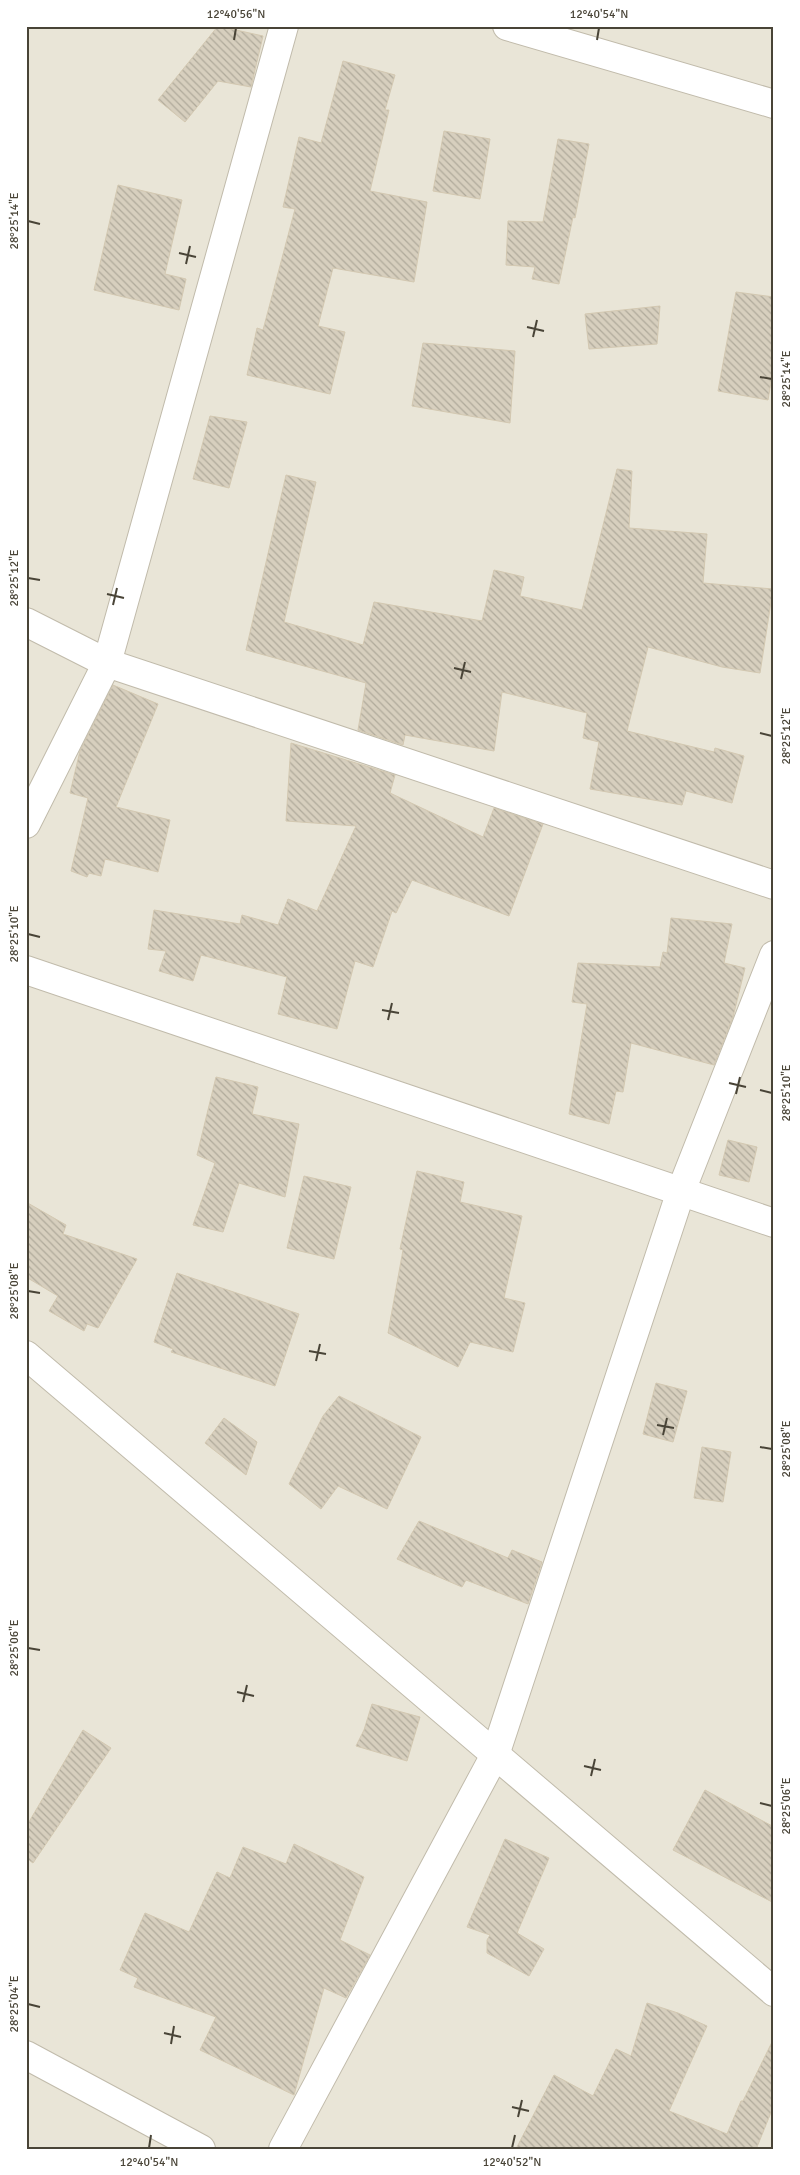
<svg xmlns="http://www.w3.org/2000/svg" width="800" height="2175" viewBox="0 0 800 2175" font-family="Signika,sans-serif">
<defs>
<pattern id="building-back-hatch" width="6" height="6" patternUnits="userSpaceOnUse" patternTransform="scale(1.25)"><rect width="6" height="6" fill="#d7cfbe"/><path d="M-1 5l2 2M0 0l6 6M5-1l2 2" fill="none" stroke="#b0aa9b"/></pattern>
</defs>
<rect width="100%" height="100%" fill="#f5f2e9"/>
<rect fill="#e9e5d7" x="26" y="26" width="748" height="2123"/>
<g fill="url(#building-back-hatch)" stroke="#d3c8b1">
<polygon points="218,26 263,36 251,87 218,81 185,122 158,100"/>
<polygon points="343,61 395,75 385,110 389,110 370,191 427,202 414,282 333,268 318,326 345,332 330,394 247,375 257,328 263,330 295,209 283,207 299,137 321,143"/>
<polygon points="444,131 490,139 480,199 433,191"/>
<polygon points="558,139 589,144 575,218 573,217 559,284 532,279 535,267 506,265 508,221 543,222"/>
<polygon points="118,185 182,200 165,274 186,279 179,310 94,290"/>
<polygon points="736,292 774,297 774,365 768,400 718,391"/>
<polygon points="660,306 657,344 589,349 585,314"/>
<polygon points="423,343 515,351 510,423 412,406"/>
<polygon points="210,416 247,422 229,488 193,479"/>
<polygon points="617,469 632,471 629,528 707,534 703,583 773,589 760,673 722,667 648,647 627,731 714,752 715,748 744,756 732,803 686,791 682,805 590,789 599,742 583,738 587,713 502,692 494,751 405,735 403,745 358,730 366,683 246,650 286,475 316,482 284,622 363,645 374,602 482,621 494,570 524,577 520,596 582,610"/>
<polygon points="113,685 158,704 116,807 170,820 158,872 105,859 101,876 89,873 87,877 71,871 88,798 70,793 80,751"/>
<polygon points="291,743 395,775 390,793 483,837 494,808 543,824 509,916 412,880 396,913 392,911 373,967 355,961 337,1029 278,1014 287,977 201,955 193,981 159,971 166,951 148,949 154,910 240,924 242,915 278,925 288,899 317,911 356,826 286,821"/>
<polygon points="671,918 732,924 724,963 745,968 733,1017 714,1065 631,1043 623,1092 616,1091 609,1124 569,1114 587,1004 572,1002 578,963 660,967 663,952 667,953"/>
<polygon points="216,1077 258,1087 252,1114 299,1124 285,1197 239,1183 223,1232 193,1225 215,1163 197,1155"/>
<polygon points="728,1140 757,1147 749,1182 719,1175"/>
<polygon points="417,1171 464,1182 460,1202 522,1216 504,1298 525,1303 513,1352 470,1342 458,1367 388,1333 403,1250 400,1249"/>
<polygon points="304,1176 351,1187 334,1259 287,1248"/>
<polygon points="26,1202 66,1225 63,1234 137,1259 98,1328 87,1324 84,1331 49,1311 58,1296 26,1277"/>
<polygon points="177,1273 299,1314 275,1386 171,1352 173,1349 154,1342"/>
<polygon points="656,1383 687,1391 673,1442 643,1434"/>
<polygon points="339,1396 421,1437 387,1509 338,1486 321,1509 289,1484 323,1416"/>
<polygon points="224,1418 257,1442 246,1475 205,1443"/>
<polygon points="702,1447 731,1452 723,1502 694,1498"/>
<polygon points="419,1521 508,1558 512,1550 542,1562 528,1604 466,1580 462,1587 397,1559"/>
<polygon points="372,1704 420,1717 407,1761 356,1746 364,1730"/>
<polygon points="83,1730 111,1748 33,1863 26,1858 26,1827"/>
<polygon points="705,1790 774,1827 774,1903 673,1850"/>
<polygon points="505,1839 549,1858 517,1933 544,1949 529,1976 487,1953 487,1940 490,1935 467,1927"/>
<polygon points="294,1844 364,1877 340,1940 370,1955 346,1998 324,1988 294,2095 200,2050 216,2017 134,1987 138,1978 120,1970 145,1913 189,1932 217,1872 230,1878 243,1847 286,1864"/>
<polygon points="647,2003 678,2013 707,2026 669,2111 727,2134 741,2101 743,2101 774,2038 774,2105 757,2147 759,2149 516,2149 554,2075 593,2096 616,2049 631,2056"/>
</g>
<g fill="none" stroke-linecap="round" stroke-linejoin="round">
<g stroke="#c1bbab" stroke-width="30">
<g id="minor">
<polyline points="507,26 774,104"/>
<polyline points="26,622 107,663 774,885"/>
<polyline points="26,824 107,663 284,26"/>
<polyline points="26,970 774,1223"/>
<polyline points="26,1355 774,1992"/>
<polyline points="283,2149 495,1755 681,1191 774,955"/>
</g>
</g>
<g stroke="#c1bbab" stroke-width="30">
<polyline id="tertiary" points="26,2055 201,2149"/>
</g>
<use href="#minor" stroke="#fff" stroke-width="28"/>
<use href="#tertiary" stroke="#fff" stroke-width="28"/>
</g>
<path fill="none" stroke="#494437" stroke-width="2" d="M234,40L236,28M597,40L599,28M28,221L40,224M179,253L196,257M186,264L190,246M527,327L544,331M533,337L537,320M760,377L772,379M28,578L40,580M107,594L124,598M113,605L117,588M454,668L471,672M461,679L465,662M760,733L772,736M28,934L40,937M382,1010L399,1013M388,1020L392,1003M729,1083L746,1087M760,1090L772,1093M736,1094L740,1077M28,1291L40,1293M309,1351L326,1354M316,1361L320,1344M657,1425L674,1428M663,1435L667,1418M760,1447L772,1449M28,1648L40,1650M237,1692L254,1696M243,1702L247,1685M584,1766L601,1770M591,1776L595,1759M760,1803L772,1806M28,2004L40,2007M164,2033L181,2037M171,2044L174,2026M512,2107L529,2111M518,2117L522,2100M149,2148L151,2135M512,2148L515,2135"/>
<rect width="800" height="2175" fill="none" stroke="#ffffff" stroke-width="55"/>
<rect x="28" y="28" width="744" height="2120" fill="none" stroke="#494437" stroke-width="2"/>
<g font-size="12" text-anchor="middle" fill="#494437">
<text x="236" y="18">12°40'56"N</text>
<text x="599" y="18">12°40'54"N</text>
<text transform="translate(14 221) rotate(-90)" y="4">28°25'14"E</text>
<text transform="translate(786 379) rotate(-90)" y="4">28°25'14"E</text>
<text transform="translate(14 578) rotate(-90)" y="4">28°25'12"E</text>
<text transform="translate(786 736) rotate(-90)" y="4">28°25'12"E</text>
<text transform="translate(14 934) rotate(-90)" y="4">28°25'10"E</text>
<text transform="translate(786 1093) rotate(-90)" y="4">28°25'10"E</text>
<text transform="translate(14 1291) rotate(-90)" y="4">28°25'08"E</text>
<text transform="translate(786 1449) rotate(-90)" y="4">28°25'08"E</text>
<text transform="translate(14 1648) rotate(-90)" y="4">28°25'06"E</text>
<text transform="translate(786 1806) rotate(-90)" y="4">28°25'06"E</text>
<text transform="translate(14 2004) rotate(-90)" y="4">28°25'04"E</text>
<text x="149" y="2166">12°40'54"N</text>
<text x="512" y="2166">12°40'52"N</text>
</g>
</svg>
